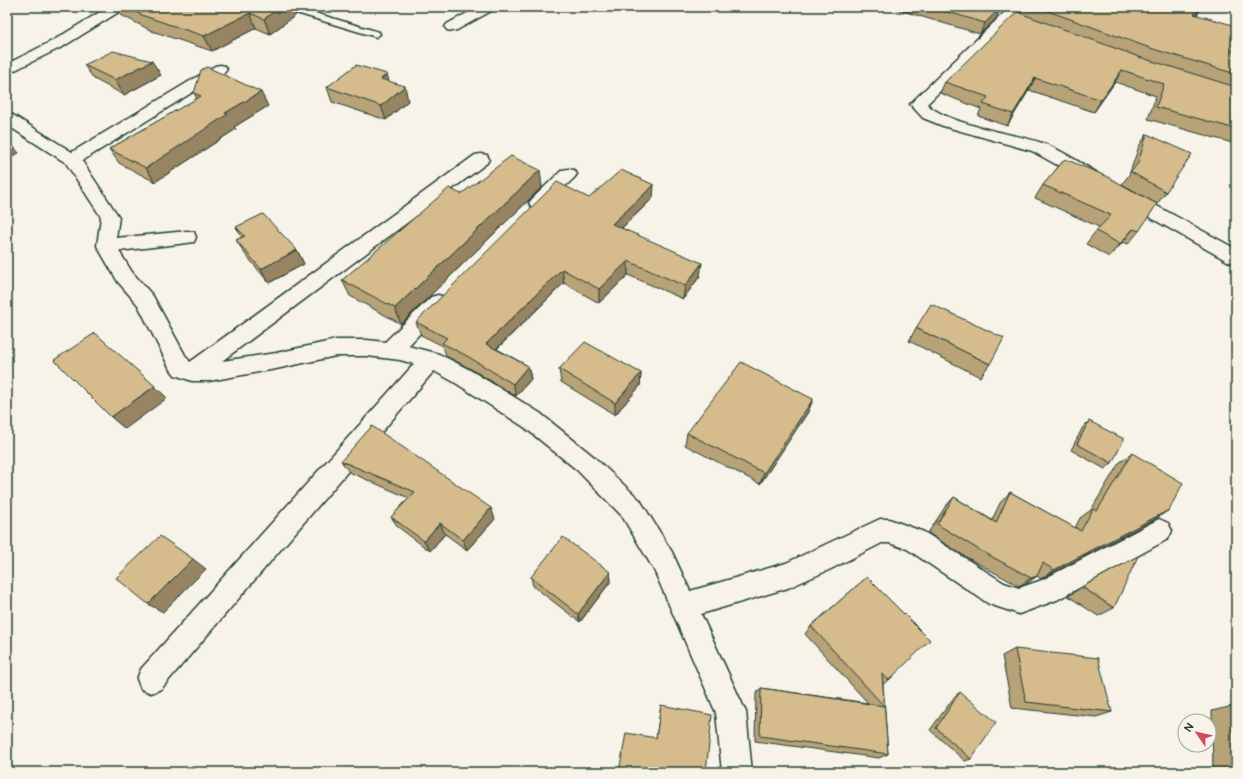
<svg xmlns="http://www.w3.org/2000/svg" width="1243" height="779" viewBox="0 0 1243 779" font-family="'Balsamiq Sans',sans-serif">
<rect width="100%" height="100%" fill="#f7f3e8"/>
<filter id="ink" filterUnits="userSpaceOnUse"><feTurbulence type="fractalNoise" baseFrequency=".025" numOctaves="2"/><feDisplacementMap in="SourceGraphic" scale="8" xChannelSelector="R" yChannelSelector="G"/><feConvolveMatrix kernelMatrix="1 2 1 2 8 2 1 2 1" color-interpolation-filters="sRGB"/></filter>
<g filter="url(#ink)">
<g fill="none" stroke-linecap="round" stroke-linejoin="round">
<g stroke="#1f3d34" stroke-width="3">
<polygon id="lane" points="282,7 295,7 379,32 380,34 376,37 373,36 283,9"/>
</g>
<g stroke="#1f3d34" stroke-width="3">
<g id="street">
<polygon points="108,7 124,7 122,10 64,46 7,74 7,64 54,40"/>
<polygon points="478,7 495,7 493,10 457,30 452,31 447,30 445,27 447,24"/>
<path d="M1010,7H1025L927,104C948,125 1012,133 1042,143C1058,148 1080,163 1096,172L1099,176L1096,180L1090,182L1084,180L1032,151L943,126L923,118L910,104Z"/>
<polygon points="220,65 225,66 227,69 225,72 82,161 119,217 116,238 187,231 194,232 196,237 194,242 187,243 119,251 132,272 153,296 185,355 190,362 475,155 481,154 487,155 489,159 487,163 222,361 276,353 336,340 367,340 385,342 431,297 438,295 445,297 448,302 445,307 408,346 439,354 470,370 540,413 593,456 640,500 672,552 690,591 786,563 880,519 889,519 924,532 1004,583 1019,588 1042,580 1159,519 1168,523 1172,531 1168,539 1057,600 1019,614 989,604 907,549 889,543 882,543 831,569 788,588 701,614 746,712 752,772 722,772 716,713 654,570 622,516 577,470 524,427 454,382 434,371 161,689 151,693 141,689 137,679 141,669 414,364 400,360 367,356 336,356 276,369 209,381 192,381 175,375 169,367 138,305 118,282 97,246 101,217 66,163 7,125 7,113 13,115 72,152 215,66"/>
<polygon points="568,169 574,170 577,174 574,178 544,207 538,209 532,207 529,203 532,199 562,170"/>
<polygon points="1127,191 1133,193 1236,249 1236,264 1229,262 1121,201 1118,197 1121,193"/>
</g>
</g>
<use href="#lane" fill="#f7f3e8" fill-rule="evenodd"/>
<use href="#street" fill="#f7f3e8" fill-rule="evenodd"/>
</g>
<g fill="#b8a278" stroke="#1f3d34">
<polygon points="115,7 293,7 296,15 270,34 256,28 212,51 152,31 119,14"/>
<polygon points="889,7 1008,7 1006,9 1001,8 996,19 980,34"/>
<polygon points="1024,7 1191,7 1200,10 1197,15 1232,52 1236,53 1236,144 1148,119 1156,96 1115,82 1094,112 1029,90 1007,126 978,116 981,109 940,93 945,82 1021,14"/>
<polygon points="84,65 161,75 124,95 94,79"/>
<polygon points="389,81 408,101 386,120 332,102 327,87"/>
<polygon points="194,93 268,106 234,127 236,129 155,182 119,163 109,149 197,99"/>
<polygon points="1147,134 1166,192 1157,204 1122,184 1129,175 1139,146"/>
<polygon points="1065,159 1139,231 1128,244 1123,242 1109,257 1086,244 1099,227 1035,198 1043,185"/>
<polygon points="542,187 401,324 350,296 342,280 461,194"/>
<polygon points="589,198 653,198 622,228 700,276 683,299 628,275 599,303 564,283 497,349 528,366 531,379 516,396 471,369 446,356 443,346 421,335 416,322"/>
<polygon points="236,227 297,250 304,264 269,283 245,254 236,240 242,237"/>
<polygon points="916,328 990,364 980,377 909,341"/>
<polygon points="559,369 641,373 640,386 615,415 561,382"/>
<polygon points="813,399 808,412 760,484 685,445 687,433"/>
<polygon points="1089,421 1112,463 1105,469 1071,450 1083,427"/>
<polygon points="1132,453 1154,520 1041,579 1037,576 1026,584 1019,586 966,557 928,533 945,507 954,497 992,520 1000,503 1010,492 1075,528 1080,518 1091,510 1119,463"/>
<polygon points="341,461 495,519 467,550 445,534 430,551 398,527 391,517 409,498 349,472"/>
<polygon points="610,572 611,581 580,622 533,586 531,577"/>
<polygon points="867,577 889,680 883,684 888,754 879,758 755,741 756,694 761,688 868,703 805,634 811,626"/>
<polygon points="1082,587 1114,608 1098,616 1068,596"/>
<polygon points="1015,649 1112,712 1096,717 1012,708 1002,656"/>
<polygon points="960,692 971,759 965,761 930,730 955,696"/>
<polygon points="661,705 706,772 656,738"/>
<polygon points="1233,706 1236,772 1213,772 1212,711"/>
</g>
<g fill="#968462" stroke="#1f3d34">
<polygon points="280,7 293,7 296,15 270,34 264,19"/>
<polygon points="1001,7 996,19 980,34 985,23"/>
<polygon points="1200,10 1192,21 1194,14"/>
<polygon points="250,13 256,28 212,51 204,36"/>
<polygon points="152,61 161,75 124,95 115,80"/>
<polygon points="1122,70 1115,82 1094,112 1101,100"/>
<polygon points="387,74 391,88 381,79"/>
<polygon points="1035,78 1029,90 1007,126 1013,114"/>
<polygon points="405,86 408,101 386,120 381,106"/>
<polygon points="261,92 268,106 234,127 236,129 155,182 146,168 225,113"/>
<polygon points="7,139 19,153 7,159"/>
<polygon points="540,170 542,187 401,324 395,308"/>
<polygon points="654,185 653,198 612,237 612,224"/>
<polygon points="1133,229 1123,242 1109,257 1120,244"/>
<polygon points="297,250 304,264 269,283 261,269"/>
<polygon points="628,261 628,275 599,303 599,289"/>
<polygon points="702,263 700,276 683,299 685,286"/>
<polygon points="562,269 564,283 489,356 486,344"/>
<polygon points="528,366 531,379 516,396 513,384"/>
<polygon points="641,373 640,386 615,415 615,403"/>
<polygon points="155,386 167,398 125,429 111,417"/>
<polygon points="813,399 808,412 760,484 764,473"/>
<polygon points="491,508 495,519 467,550 463,540"/>
<polygon points="1169,510 1154,520 1041,579 1054,570"/>
<polygon points="440,523 445,534 430,551 424,541"/>
<polygon points="193,559 206,569 163,612 148,604"/>
<polygon points="610,572 611,581 580,622 578,614"/>
<polygon points="1037,576 1026,584 1019,586 1031,578"/>
</g>
<g fill="#d6bc8c" stroke="#1f3d34">
<polygon points="126,7 280,7 264,19 250,13 204,36 144,16"/>
<polygon points="931,7 1001,7 985,23"/>
<polygon points="1037,7 1191,7 1200,10 1194,14 1236,26 1236,41 1232,52 1236,53 1236,74 1150,48"/>
<polygon points="1017,12 1139,57 1236,87 1236,129 1156,107 1164,84 1122,70 1101,100 1035,78 1013,114 983,104 988,97 945,82"/>
<polygon points="113,51 152,61 115,80 84,65"/>
<polygon points="356,65 387,74 381,79 405,86 381,106 327,87"/>
<polygon points="207,67 261,92 225,113 228,114 146,168 109,149 201,96 194,93 201,70"/>
<polygon points="1147,134 1192,154 1166,192 1131,172 1138,163"/>
<polygon points="511,156 540,170 395,308 342,280 449,188 461,194"/>
<polygon points="1065,159 1106,176 1157,204 1139,231 1133,229 1120,244 1096,231 1111,215 1043,185"/>
<polygon points="621,170 654,185 612,224 702,263 685,286 628,261 599,289 562,269 486,344 528,366 513,384 467,356 442,343 447,338 416,322 557,182 589,198"/>
<polygon points="263,214 297,250 261,269 236,240 245,236 236,227"/>
<polygon points="931,304 1004,338 990,364 916,328"/>
<polygon points="95,333 155,386 111,417 54,360"/>
<polygon points="585,342 641,373 615,403 559,369"/>
<polygon points="741,362 813,399 764,473 687,433"/>
<polygon points="1089,421 1124,439 1112,463 1077,444"/>
<polygon points="372,426 491,508 463,540 440,523 424,541 391,517 415,492 341,461"/>
<polygon points="1132,453 1183,483 1169,510 1054,570 1043,563 1037,576 1031,578 976,548 937,524 954,497 996,523 1010,492 1081,531 1093,509 1097,511"/>
<polygon points="160,536 193,559 148,604 116,578"/>
<polygon points="563,537 610,572 578,614 531,577"/>
<polygon points="1138,556 1114,608 1082,587"/>
<polygon points="867,577 930,640 889,680 882,674 888,754 760,736 761,688 884,706 811,626"/>
<polygon points="1015,649 1098,658 1112,712 1026,702"/>
<polygon points="960,692 996,722 971,759 936,728"/>
<polygon points="661,705 712,715 706,772 619,772 626,733 656,738"/>
<polygon points="1233,706 1236,707 1236,772 1234,772"/>
</g>
</g>
<rect width="1243" height="779" fill="none" stroke="#f7f3e8" stroke-width="24"/>
<rect x="12" y="12" width="1219" height="755" fill="none" stroke="#1f3d34" stroke-width="1.5" filter="url(#ink)"/>
<g transform="translate(1197 733) rotate(304)"><circle r="19" fill="#f7f3e8" stroke="#a1aaa0"/>
<path d="M0-3L7 15L0 10L-7 15Z" fill="#d1495b"/>
<text y="-6" font-size="11" font-weight="bold" text-anchor="middle" fill="#1f3d34">N</text>
</g>
</svg>
